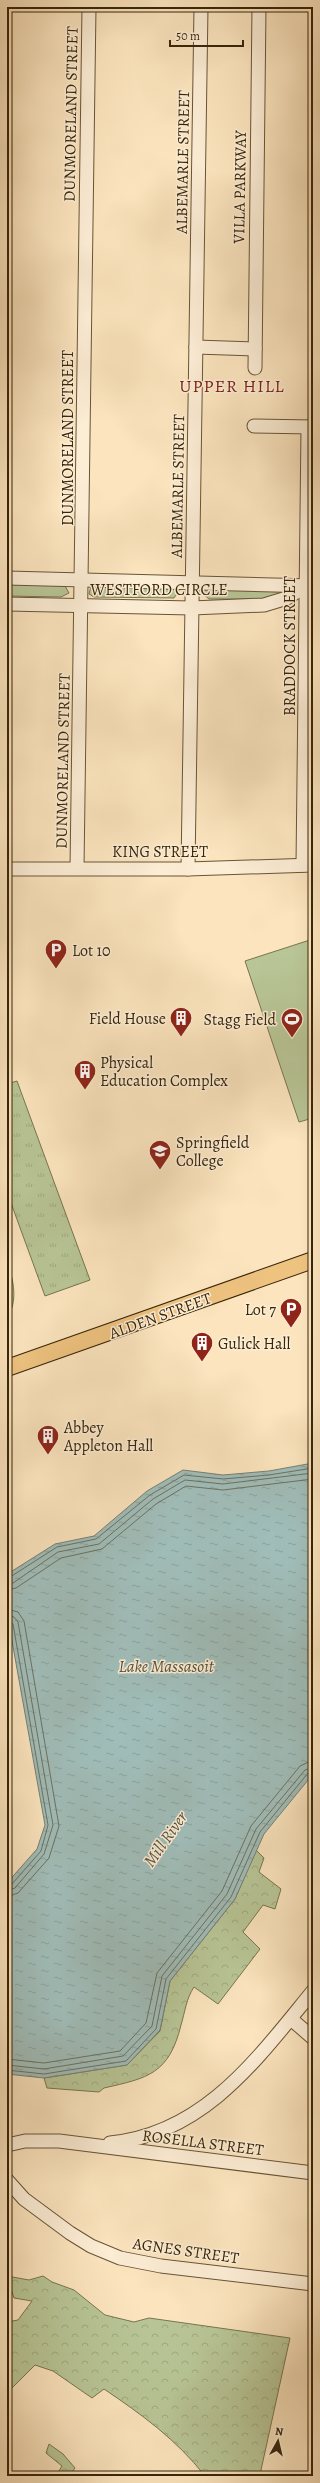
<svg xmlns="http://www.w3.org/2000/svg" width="320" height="2483" viewBox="0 0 320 2483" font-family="Alegreya,serif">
<defs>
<pattern id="forest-crowns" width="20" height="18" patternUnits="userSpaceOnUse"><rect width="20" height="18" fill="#b8c596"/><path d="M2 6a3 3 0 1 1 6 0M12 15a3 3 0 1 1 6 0" fill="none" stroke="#9fa980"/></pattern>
<pattern id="park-tufts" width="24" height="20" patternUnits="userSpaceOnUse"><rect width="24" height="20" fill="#b8c596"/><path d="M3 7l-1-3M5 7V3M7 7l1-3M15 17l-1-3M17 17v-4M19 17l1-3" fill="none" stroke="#9fa980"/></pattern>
<pattern id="water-ripples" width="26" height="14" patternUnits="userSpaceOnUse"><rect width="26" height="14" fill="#a0bdb9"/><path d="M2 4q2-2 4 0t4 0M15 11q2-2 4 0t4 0" fill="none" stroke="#8aa29e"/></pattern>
</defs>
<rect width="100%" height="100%" fill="#fbe4be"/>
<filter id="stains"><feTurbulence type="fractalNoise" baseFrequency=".005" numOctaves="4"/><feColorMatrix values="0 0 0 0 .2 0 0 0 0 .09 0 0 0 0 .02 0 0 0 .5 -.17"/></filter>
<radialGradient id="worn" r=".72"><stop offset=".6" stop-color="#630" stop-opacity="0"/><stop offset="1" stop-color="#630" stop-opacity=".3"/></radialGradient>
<g fill="#b8c596" stroke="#787550">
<polygon points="7,583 65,586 69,593 61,597 7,596"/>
<polygon points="91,586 178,588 179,591 174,598 94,597 89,594"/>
<polygon points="205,588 293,591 261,599 209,599 202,593"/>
<polygon points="313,939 313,1118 299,1122 245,961"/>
<path d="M7,1262C14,1281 18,1301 7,1319Z"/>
</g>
<g fill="url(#forest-crowns)" stroke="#787550">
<path d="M256,1850L264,1858L259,1872L281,1889L275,1909L263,1905L243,1932L260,1949L218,2004L194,1987C186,1999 185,2012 181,2025C169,2074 148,2078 104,2088L99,2092L47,2088L44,2078L127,2065L160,2031L170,1981L235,1899Z"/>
<path d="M7,2276L29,2280L43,2276L52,2282L74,2290L105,2315L134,2322L149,2318L290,2338L261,2470L262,2476H205C177,2440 141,2414 104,2389L92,2398L53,2371L35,2365L12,2388L7,2387V2322L18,2320L32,2301L14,2298Z"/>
<polygon points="49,2444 63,2454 75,2468 69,2476 56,2476 62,2466 46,2453"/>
</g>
<polygon fill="url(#park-tufts)" stroke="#787550" points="17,1081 90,1280 45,1296 7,1192 7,1084"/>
<polygon fill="url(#water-ripples)" stroke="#768073" points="313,1463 313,1774 264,1834 235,1899 170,1981 160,2030 127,2065 44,2078 7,2074 7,1883 37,1849 45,1825 7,1613 7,1581 9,1573 55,1544 94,1536 147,1491 183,1470 223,1475 269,1471"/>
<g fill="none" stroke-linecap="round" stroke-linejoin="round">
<g stroke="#6c7161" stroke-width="1">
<polyline points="7,1579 57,1547 96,1539 150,1495 184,1475 223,1479 269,1475 313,1468"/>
<polyline points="7,1584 13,1583 58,1552 99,1544 153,1499 185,1480 223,1484 313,1473"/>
<polyline points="7,1590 16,1588 61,1558 102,1549 156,1504 186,1486 223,1490 313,1479"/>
<polyline points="7,1609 18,1612 24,1621 59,1826 49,1858 18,1893 7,1897"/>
<polyline points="7,1615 14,1617 18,1622 53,1825 44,1854 15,1888 7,1891"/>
<polyline points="7,1620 13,1624 48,1825 41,1851 12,1884 7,1886"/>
<polyline points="7,2059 44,2063 120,2051 146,2023 157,1973 222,1891 251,1826 300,1766 313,1760"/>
<polyline points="7,2065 44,2069 123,2056 152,2026 162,1976 227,1894 256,1829 305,1770 313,1767"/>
<polyline points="7,2070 44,2074 126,2061 156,2029 166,1979 231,1897 260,1832 308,1773 313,1772"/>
</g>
<g stroke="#685536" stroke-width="15">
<g id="minor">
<polyline points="196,347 255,349"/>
<polyline points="255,368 259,7"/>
<polyline points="254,426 313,427"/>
<polyline points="7,578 313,586"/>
<polyline points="7,604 192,608 264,605 287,598 306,586"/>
<polyline points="303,865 308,427"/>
<polyline points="77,868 89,7"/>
<polyline points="7,869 188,869 313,865"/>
<polyline points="188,869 201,7"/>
<polyline points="291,2019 313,2038"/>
<path d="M110,2143C204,2134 257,2059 313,1991"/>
<polyline points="7,2145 25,2141 59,2141 313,2173"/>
<polyline points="7,2180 24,2199 70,2233 91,2246 120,2258 161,2266 313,2284"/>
</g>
</g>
<g stroke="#372509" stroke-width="18">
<polyline id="major" points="7,1368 313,1260"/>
</g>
<use href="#minor" stroke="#fcedd5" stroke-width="13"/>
<use href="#major" stroke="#eec27f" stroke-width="16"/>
</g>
<defs>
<g id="parking-pin" transform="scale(1.15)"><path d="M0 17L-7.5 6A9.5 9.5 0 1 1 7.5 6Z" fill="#8f2418" stroke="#fcedd5"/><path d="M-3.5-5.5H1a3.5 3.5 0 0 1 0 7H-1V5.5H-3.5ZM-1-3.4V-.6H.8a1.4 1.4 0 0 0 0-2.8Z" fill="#fff"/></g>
<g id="building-pin" transform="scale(1.15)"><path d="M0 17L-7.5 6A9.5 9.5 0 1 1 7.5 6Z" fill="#8f2418" stroke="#fcedd5"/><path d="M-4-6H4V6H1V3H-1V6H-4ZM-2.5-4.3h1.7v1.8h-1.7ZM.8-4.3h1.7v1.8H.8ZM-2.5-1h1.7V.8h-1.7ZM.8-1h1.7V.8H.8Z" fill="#fff"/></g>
<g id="stadium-pin" transform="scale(1.15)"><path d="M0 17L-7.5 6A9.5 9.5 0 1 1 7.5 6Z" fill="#8f2418" stroke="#fcedd5"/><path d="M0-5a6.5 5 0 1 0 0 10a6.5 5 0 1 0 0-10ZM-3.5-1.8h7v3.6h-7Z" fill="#fff"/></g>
<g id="university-pin" transform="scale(1.15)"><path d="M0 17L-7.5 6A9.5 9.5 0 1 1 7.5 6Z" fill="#8f2418" stroke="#fcedd5"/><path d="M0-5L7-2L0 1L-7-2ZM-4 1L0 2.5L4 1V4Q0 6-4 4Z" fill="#fff"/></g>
</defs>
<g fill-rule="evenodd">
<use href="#parking-pin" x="56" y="950"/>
<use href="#building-pin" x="181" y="1018"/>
<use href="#stadium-pin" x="292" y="1019"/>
<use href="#building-pin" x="85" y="1071"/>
<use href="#university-pin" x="160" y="1151"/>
<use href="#parking-pin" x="291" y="1309"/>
<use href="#building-pin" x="202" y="1343"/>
<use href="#building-pin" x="48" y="1436"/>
</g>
<g text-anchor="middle" stroke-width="3" stroke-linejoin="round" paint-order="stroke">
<g font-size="16" fill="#372509" stroke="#fcedd5">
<text transform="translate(70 114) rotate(-89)" y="6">DUNMORELAND STREET</text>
<text transform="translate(182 162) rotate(-89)" y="6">ALBEMARLE STREET</text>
<text transform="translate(239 187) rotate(-89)" y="6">VILLA PARKWAY</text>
<text transform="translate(67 438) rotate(-90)" y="6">DUNMORELAND STREET</text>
<text transform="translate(177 486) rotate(-89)" y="6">ALBEMARLE STREET</text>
<text x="159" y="595">WESTFORD CIRCLE</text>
<text transform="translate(289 646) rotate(-90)" y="6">BRADDOCK STREET</text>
<text transform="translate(62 761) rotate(-89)" y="6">DUNMORELAND STREET</text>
<text x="160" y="857">KING STREET</text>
<text transform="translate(160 1315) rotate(-20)" y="6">ALDEN STREET</text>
<text transform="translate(203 2142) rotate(7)" y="6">ROSELLA STREET</text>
<text transform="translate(186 2250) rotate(8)" y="6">AGNES STREET</text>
</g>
<g font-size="16" fill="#372509" stroke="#fcedd5" text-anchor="start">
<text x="72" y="956">Lot 10</text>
<text x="166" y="1024" text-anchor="end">Field House</text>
<text x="276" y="1025" text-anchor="end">Stagg Field</text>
<text x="100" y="1068">Physical<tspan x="100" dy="18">Education Complex</tspan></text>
<text x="176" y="1148">Springfield<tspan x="176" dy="18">College</tspan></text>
<text x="276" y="1315" text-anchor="end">Lot 7</text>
<text x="218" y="1349">Gulick Hall</text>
<text x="64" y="1433">Abbey<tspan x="64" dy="18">Appleton Hall</tspan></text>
</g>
<g font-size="17" font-style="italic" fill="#56533e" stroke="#fcedd5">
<text x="166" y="1672">Lake Massasoit</text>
<text transform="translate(165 1839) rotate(-55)" y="6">Mill River</text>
</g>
<g font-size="18" letter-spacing="1" fill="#7a1f14" stroke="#fcedd5">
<text x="232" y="392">UPPER HILL</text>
</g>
</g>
<rect width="320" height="2483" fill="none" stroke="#fbe4be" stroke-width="24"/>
<rect x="8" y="8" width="304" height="2467" fill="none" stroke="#372509" stroke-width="2"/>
<rect x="12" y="12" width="296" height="2459" fill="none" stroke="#372509"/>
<g transform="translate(278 2441) rotate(8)" stroke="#fcedd5" stroke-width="3" paint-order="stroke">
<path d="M0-3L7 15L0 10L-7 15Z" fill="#372509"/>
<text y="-6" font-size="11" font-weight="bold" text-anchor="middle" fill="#372509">N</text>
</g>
<path d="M170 40v6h73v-6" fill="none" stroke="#372509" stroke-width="2"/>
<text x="176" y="40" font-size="12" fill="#372509" stroke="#fcedd5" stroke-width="3" paint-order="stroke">50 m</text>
<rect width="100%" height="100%" filter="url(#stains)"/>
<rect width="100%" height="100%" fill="url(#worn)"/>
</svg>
